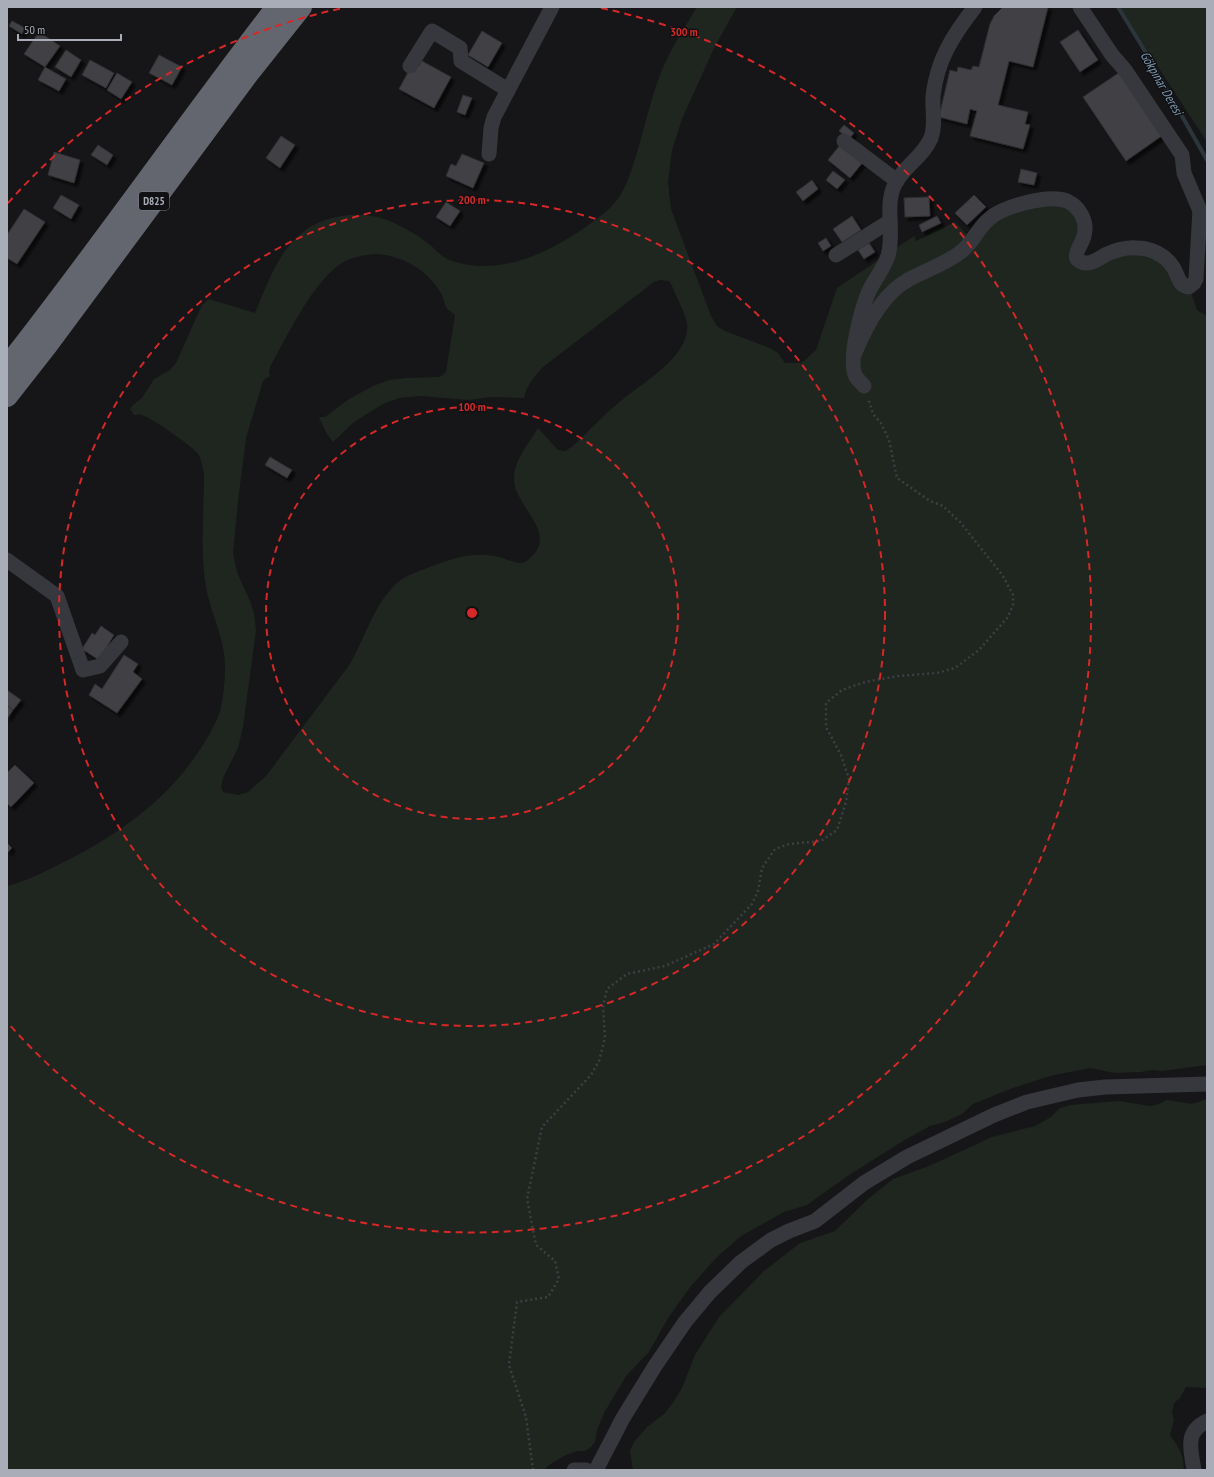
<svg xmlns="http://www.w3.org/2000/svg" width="1214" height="1477" viewBox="0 0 1214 1477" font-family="'PT Sans Narrow',sans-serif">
<defs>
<filter id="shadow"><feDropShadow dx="3.5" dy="3.5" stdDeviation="1" flood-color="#0009"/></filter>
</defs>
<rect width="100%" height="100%" fill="#161618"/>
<g fill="#1e261f" fill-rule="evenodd">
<path d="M697,7H737L715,46L682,119L672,150L668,182L671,209L711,316L717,326L725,331L770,348L778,353L785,363H799L804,361L816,350L837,288L914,236L916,241L955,222L972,240L982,226L1039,200L1080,211L1077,258L1144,248L1191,293L1197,310L1207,316V1065L1162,1071L1152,1070L1141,1072L1115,1073L1090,1068L1050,1076L1010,1089L973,1104L962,1114L945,1122L930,1126L903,1141L849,1175L807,1205L784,1212L741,1236L716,1258L691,1286L668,1318L649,1352L626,1376L604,1413L597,1430L595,1442L591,1447L585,1451H577L564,1456L549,1465L544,1470H7V886C26,881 43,873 60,864C119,835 174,796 207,738C212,730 217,721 220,711C223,698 225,683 225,669C226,640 211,615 206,587C200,551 204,513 204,476C203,469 202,460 198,454C192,446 150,416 141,415C139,414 137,415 134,415L130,409L133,405L142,398L154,379L170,370L176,363L202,305L209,299L255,313C274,268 288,224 342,216C359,213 378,215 394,223C405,228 421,237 430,245C434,248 436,251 440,254C446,260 455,262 464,264C515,275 573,240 610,208C627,192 632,167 639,146C646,121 652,95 662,70C671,48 685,27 697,7ZM377,254C404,256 429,271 442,295C444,299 444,304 446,307C448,310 453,313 455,315L446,372L440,377L406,378L389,380L373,386L349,399L325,417H319L327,434L333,442L354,422L383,404L399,398L421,396L468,400L491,397L524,398C527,385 534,377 543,367L654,282L660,280L669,281L672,286C676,296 685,313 687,323C691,356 643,382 622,400C604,414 589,431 573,446L565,451L558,450L538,428C529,443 515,459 514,477C512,506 562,533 528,560C519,568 505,557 494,556C474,552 453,558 435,565C423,570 407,574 397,583C374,604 365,638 350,664L266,776L248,792L239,795L223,792L221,787L223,778L238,748L243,727L256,630L254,613L250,601L237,572L233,553L238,501L246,438L263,381L266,378L271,376L269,374L270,367C286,338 312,284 339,265C349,257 364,255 377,254Z"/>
<polygon points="1119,7 1207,7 1207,142"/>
<path d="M1207,1099V1388L1186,1387L1180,1398L1174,1403L1172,1413L1174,1419L1170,1435C1180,1450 1183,1452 1184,1470H633L630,1451L634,1442L647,1427L664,1414L673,1403L682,1388L695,1355L719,1317L764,1271L800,1243L835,1231L868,1199L893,1179L929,1166L992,1137L1035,1126L1051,1117L1060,1108L1071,1105L1119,1101L1150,1106L1159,1104L1167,1100L1192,1104Z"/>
</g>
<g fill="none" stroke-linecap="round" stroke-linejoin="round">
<polyline stroke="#2c353c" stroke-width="4" points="1118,7 1145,51 1207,160"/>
</g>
<g fill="#404145" stroke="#303034" filter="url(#shadow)">
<polygon points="1003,7 1048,7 1033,67 1009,61 998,105 1028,112 1025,124 1030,125 1023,149 970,136 977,111 970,109 967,124 939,117 950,70 957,72 958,67 971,70 973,66 979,67 990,24 994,16"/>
<polygon points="12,21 25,28 22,34 9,26"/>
<polygon points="1078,30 1098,60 1080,72 1060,42"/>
<polygon points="482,31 502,43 488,67 468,55"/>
<polygon points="39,32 60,46 45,67 24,54"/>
<polygon points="66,50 81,60 71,77 55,67"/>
<polygon points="159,55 182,67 172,85 149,73"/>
<polygon points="90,60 114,73 106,88 82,75"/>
<polygon points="422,61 451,77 434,108 399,89 413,63 419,66"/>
<polygon points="45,67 66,79 59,91 38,80"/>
<polygon points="1120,72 1163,135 1126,161 1083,97"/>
<polygon points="117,73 132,82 121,99 107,90"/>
<polygon points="463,95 472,98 465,115 457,112"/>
<polygon points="844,125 854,133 849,139 839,131"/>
<polygon points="281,136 295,145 280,168 266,158"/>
<polygon points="841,144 863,162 850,178 828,160"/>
<polygon points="98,145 113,155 107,165 91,155"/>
<polygon points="54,152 80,160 74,183 48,175"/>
<polygon points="462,154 484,163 473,188 446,176 451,164 456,166"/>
<polygon points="1021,169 1037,173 1034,185 1018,182"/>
<polygon points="833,171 845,180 837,189 826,180"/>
<polygon points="812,180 818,189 803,201 796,192"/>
<polygon points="61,195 79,205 71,219 53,208"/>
<polygon points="974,195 986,207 967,225 955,213"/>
<polygon points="929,197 930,216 905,217 904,198"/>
<polygon points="446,202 460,211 450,226 436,217"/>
<polygon points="24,209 45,222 17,264 7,258 7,235"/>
<polygon points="852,216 861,230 842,242 833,229"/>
<polygon points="937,216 941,223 922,232 919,225"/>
<polygon points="826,238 831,246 823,251 818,243"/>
<polygon points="869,243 875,252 864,259 858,250"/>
<polygon points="270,457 292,470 287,478 265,465"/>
<polygon points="101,626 114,635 99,660 82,649 92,633 95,635"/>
<polygon points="124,655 138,664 133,672 142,679 117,713 89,695 95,684 102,689"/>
<polygon points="7,690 21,700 13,710 7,705"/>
<polygon points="7,705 13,710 7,719"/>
<polygon points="15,765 34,783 11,807 7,803 7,773"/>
<polygon points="7,843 12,848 7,853"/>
</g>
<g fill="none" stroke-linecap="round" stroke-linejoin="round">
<polyline stroke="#3d3f44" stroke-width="2.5" stroke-dasharray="2 3" stroke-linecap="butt" points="533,1470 526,1417 509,1365 517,1302 548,1297 559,1279 555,1261 536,1245 527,1199 542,1127 591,1075 599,1061 605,1038 603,1006 607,989 627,974 665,966 714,944 752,904 758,891 762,868 775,849 789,844 821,841 837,830 846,802 849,779 841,755 826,727 826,703 842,690 865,682 898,676 937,673 955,668 979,650 1008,617 1013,605 1013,595 1003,576 960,522 943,506 930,501 897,478 889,440 881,423 873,414 868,398"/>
<g stroke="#37383d" stroke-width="15">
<polyline points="1080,7 1112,55 1125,70 1182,155 1184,173 1203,218"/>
<polyline points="410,66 432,31 460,48 461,61 508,90"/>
<polyline points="844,141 897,181"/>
<polyline points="489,154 491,128 494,117 552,7"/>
<polyline points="836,255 890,221"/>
<path d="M854,355C865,328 882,294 908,280C926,270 946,264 962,251C973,242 978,228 989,219C1003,206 1049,194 1067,201C1080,207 1088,222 1084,236C1083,242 1074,253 1077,259C1079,261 1083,263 1085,263C1093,264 1101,257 1107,254C1116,250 1127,247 1137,248C1151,248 1165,255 1173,267C1178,274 1178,286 1189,287L1194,283L1196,279L1200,210"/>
<path d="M864,386C862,383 858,380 856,377C847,361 862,307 869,291C875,279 884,268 888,256C895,233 884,206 895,184C904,166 923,157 931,138C936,125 932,110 933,96C937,60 953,35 975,7"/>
<polyline points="7,560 57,596 83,670 100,666 121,642"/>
<polyline points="574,1470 586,1470"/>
<polyline points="596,1470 623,1418 655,1366 685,1322 710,1292 741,1262 771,1240 789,1231 815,1221 864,1183 907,1157 994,1115 1027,1102 1078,1090 1105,1087 1207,1084"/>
<path d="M1194,1470C1191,1450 1184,1432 1207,1421"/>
</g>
<g stroke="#63666e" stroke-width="22">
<path d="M7,367C100,249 185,126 277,7"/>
<polyline points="7,396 47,345 247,75 301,7"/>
</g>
</g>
<g fill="none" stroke="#d62828" stroke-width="2" stroke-dasharray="7 5">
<circle cx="472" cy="613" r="206"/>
<circle cx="472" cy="613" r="413"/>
<path d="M8 203A619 619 0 0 1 343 8M601 8A619 619 0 1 1 8 1023"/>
</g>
<g text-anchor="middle" stroke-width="3" stroke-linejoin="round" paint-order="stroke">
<rect fill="#111113" stroke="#7b7e86" stroke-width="1" x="139" y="192" width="30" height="18" rx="3"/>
<g font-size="11" font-weight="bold" fill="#a8adb8">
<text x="154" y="205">D825</text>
</g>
<g font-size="13" font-style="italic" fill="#7f9bb3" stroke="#111113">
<text transform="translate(1162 83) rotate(60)" y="5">Gökpınar Deresi</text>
</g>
</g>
<circle cx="472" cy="613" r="6" fill="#d62828" stroke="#111113" stroke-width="2"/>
<g font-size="12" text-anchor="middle" font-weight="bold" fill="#d62828" stroke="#111113" stroke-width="3" stroke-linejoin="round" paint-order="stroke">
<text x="684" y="36">300 m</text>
<text x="472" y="204">200 m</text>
<text x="472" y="411">100 m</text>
</g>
<rect width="1214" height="1477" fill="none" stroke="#a8adb8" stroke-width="16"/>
<path d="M18 34v6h103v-6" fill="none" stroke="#a8adb8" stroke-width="2"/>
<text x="24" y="34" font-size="12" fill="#a8adb8" stroke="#111113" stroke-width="3" paint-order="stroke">50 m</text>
</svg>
